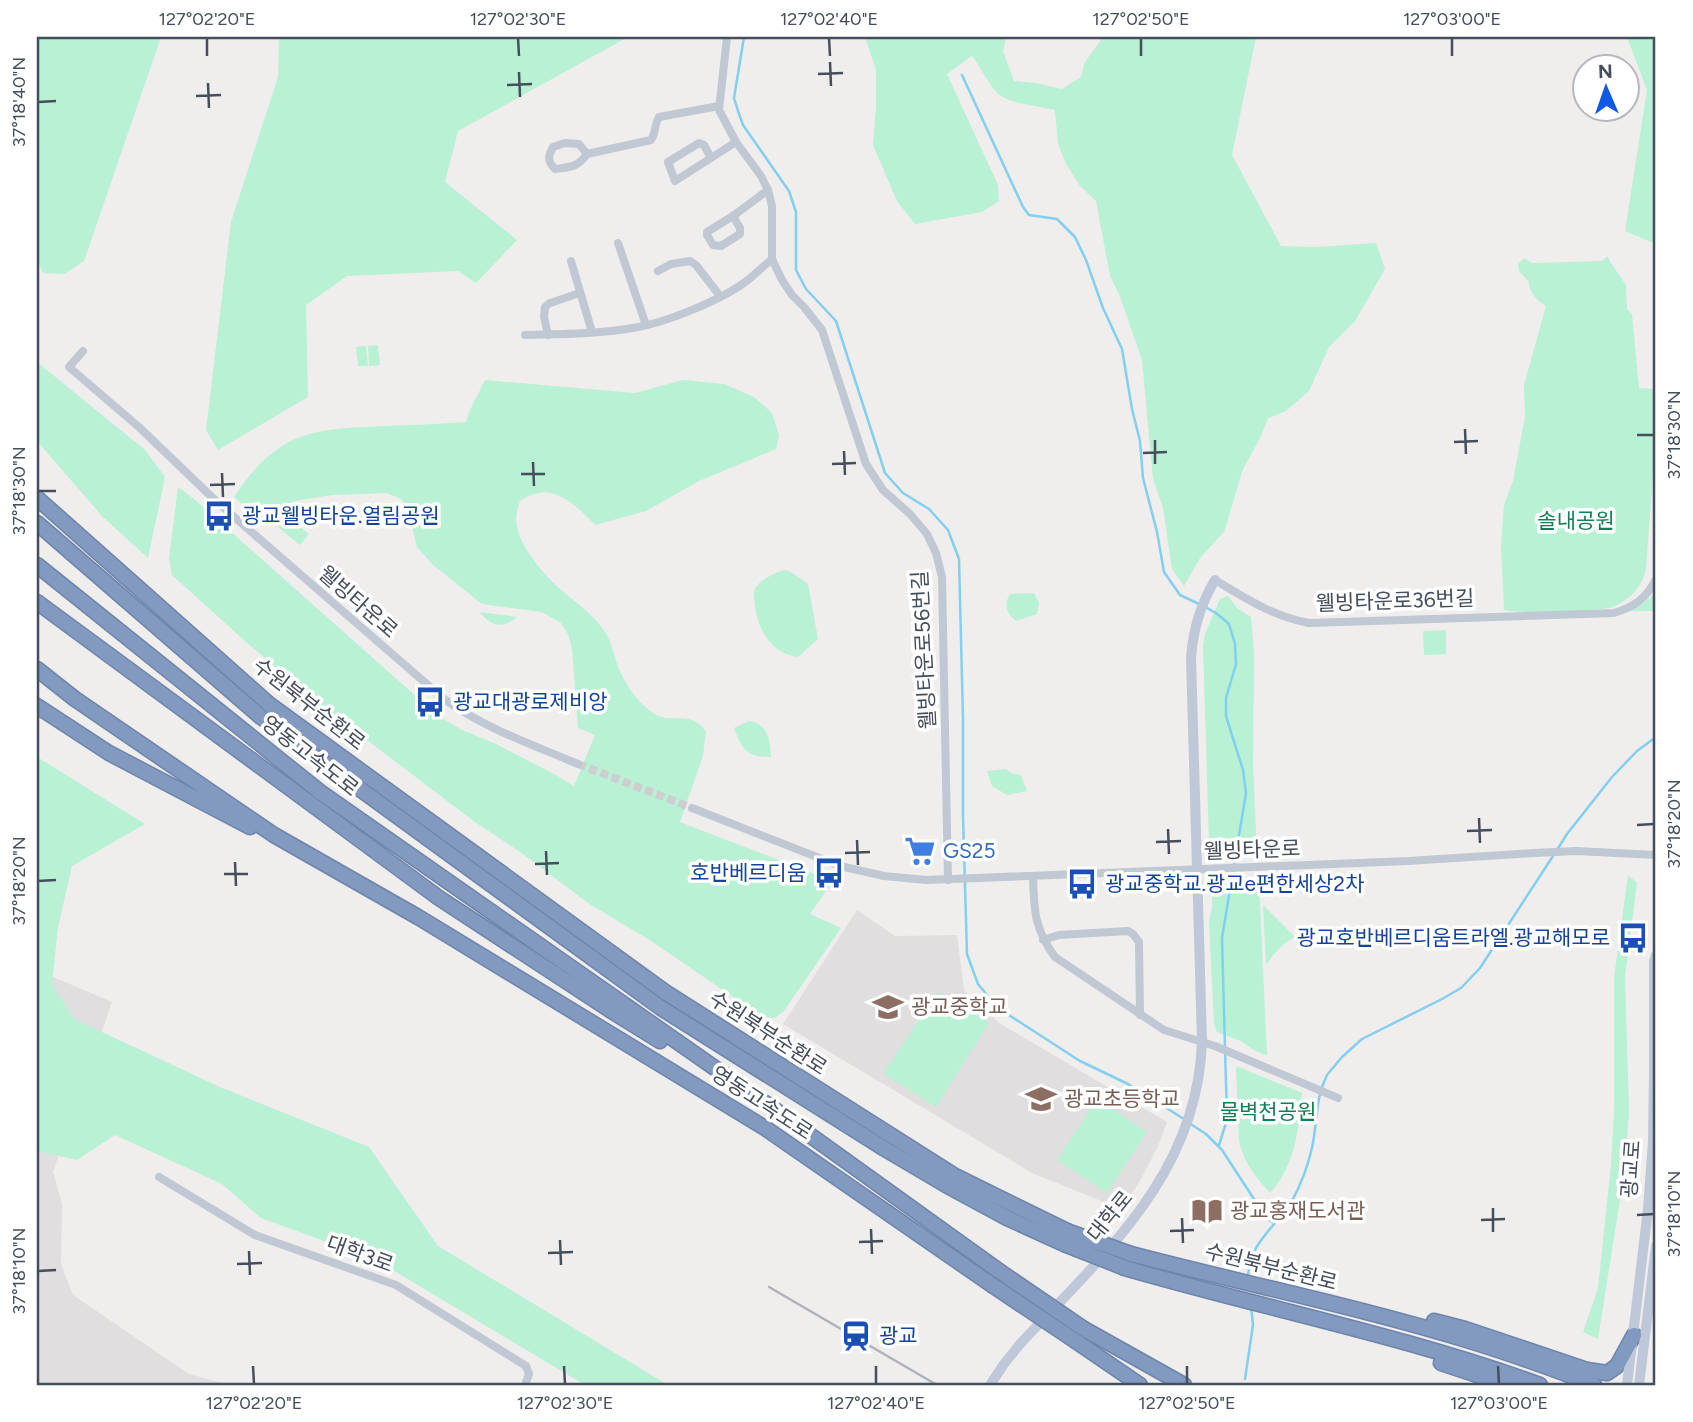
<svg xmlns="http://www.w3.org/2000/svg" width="1693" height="1422" viewBox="0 0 1693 1422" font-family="Figtree,'Noto Sans KR',sans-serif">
<rect width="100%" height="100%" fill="#f0eded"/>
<g fill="#e1dedf">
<polygon points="857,910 895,936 957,935 964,990 999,1023 1167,1122 1158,1146 1140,1181 1121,1209 1032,1173 783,1024"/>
<polygon points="37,970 112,1002 53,1172 62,1204 61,1264 73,1295 189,1374 222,1383 226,1385 37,1385"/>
</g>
<g fill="#b8f1d4">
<polygon points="37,37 161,37 84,261 64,274 43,273 37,260"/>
<polygon points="279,37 628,37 458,131 445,182 517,240 476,283 458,271 347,276 306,305 308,397 218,450 206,430 231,222 278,77"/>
<path d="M865,37H1006L1003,51L1014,81L1035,83L1062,89L1081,77L1085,62L1103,37H1256L1232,155L1281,246L1316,247L1376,243L1385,269L1355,321L1329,347L1309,391L1286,411L1268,418L1260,438L1243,469L1224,532L1200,558L1184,586L1172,569L1163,508L1153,479L1142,360L1119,294L1110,276L1096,201L1080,186L1066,164L1058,144L1055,110C1042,107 1011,103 1001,96C991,89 980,66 972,56L947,74L998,185L999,201L982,212L915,224L897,201L873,145L876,108V70Z"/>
<polygon points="1627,37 1656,37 1656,244 1625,231 1647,90"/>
<path d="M1608,256L1609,260L1626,285L1627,309L1632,314L1639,388L1656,389V433L1646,569C1641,590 1629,600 1610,608C1575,612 1538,616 1504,610L1501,545L1504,505L1513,481L1525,417L1524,385L1546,306C1538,302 1528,291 1529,282L1519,271L1518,264L1524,258L1532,263L1602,261Z"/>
<polygon points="378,345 380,365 369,366 368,346"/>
<polygon points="366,346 368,366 358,366 356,347"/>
<polygon points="37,362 145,450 165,477 148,558 103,517 37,441"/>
<path d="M485,380L635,393L683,380L724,384L754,397L772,413L779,435L776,449L699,481L646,511L595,525C573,502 551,480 520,501C517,509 515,518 517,527C521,547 543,574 559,588C575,602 593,614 605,632C612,643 614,655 618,667C625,683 635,699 649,710C669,728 688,707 706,731L703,756L680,822L833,881L810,914L841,928L784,1011L775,1018L761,1016L648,939L588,903L523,854L475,822L309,696L246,642L172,575L169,559L178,487L194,499L436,714L460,729L496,744L556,775L574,786L595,735L578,728L572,649L568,634L561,623L542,612L482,604L432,564L417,547L407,507L401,499L387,493L332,495L300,500L272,508L259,519L234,497C248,476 261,460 282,446C312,427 350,428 386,426C412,425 439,424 466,422L470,410Z"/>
<polygon points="287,516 309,534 300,545 278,527"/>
<path d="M785,570C792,571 800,579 808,584L818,639L798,657C772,654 759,632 755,607C755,602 753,596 754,591C757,581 776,572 785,570Z"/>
<polygon points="1656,591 1656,611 1630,611 1650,598"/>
<path d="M1034,593L1039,603L1037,614L1016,621C1007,614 1003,605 1010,594Z"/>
<polygon points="1228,596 1237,608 1251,617 1254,654 1253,764 1257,855 1248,851 1219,851 1209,843 1203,646 1205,634 1220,599"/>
<path d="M480,612L517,617C503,629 491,627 480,612Z"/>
<polygon points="1446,630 1446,654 1424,655 1423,631"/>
<path d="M749,721C769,724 770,741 771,757C747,757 742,750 734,728Z"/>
<polygon points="37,757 145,824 72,866 58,927 52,984 74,1019 220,1087 369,1147 438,1246 668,1385 585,1385 376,1260 261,1218 222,1184 115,1135 77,1160 37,1151"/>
<polygon points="1006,769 1011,773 1021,775 1027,791 1007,795 992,786 987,771"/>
<polygon points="1628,875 1637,883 1625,976 1629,1111 1625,1168 1598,1339 1583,1332 1598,1288 1611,1165 1614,1109 1614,978"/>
<polygon points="1259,881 1267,1056 1252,1049 1241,1041 1217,1032 1214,1023 1209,922 1212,907 1212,893 1221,884"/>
<path d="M1263,905L1295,937C1282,943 1274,954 1266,965Z"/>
<polygon points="938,992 989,1023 936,1107 883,1073"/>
<path d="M1236,1066L1302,1093C1299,1129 1295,1165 1270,1193C1256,1177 1243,1162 1239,1141Z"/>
<polygon points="1097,1099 1147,1132 1107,1193 1057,1160"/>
</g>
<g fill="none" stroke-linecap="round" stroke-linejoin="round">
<g stroke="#83cff0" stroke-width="2.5">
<polyline points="744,37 734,98 738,111 743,125 789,191 796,212 796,270 806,289 836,321 885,473 903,493 929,509 948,530 959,559 963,719 963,817 967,954 978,984 998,1008 1080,1061 1128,1084 1184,1119"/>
<polyline points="962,75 1023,207 1029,215 1057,219 1075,237 1086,260 1103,308 1122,349 1132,409 1140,441 1143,478 1157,532 1164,572 1180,595 1201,605"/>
<polyline points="1207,608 1216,613 1229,624 1235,644 1236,664 1226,698 1226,716 1243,770 1246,793 1222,938 1227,1120 1219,1145"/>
<polyline points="1557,850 1567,834 1612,777 1637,751 1656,737"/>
<polyline points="1322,1087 1327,1075 1342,1057 1362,1039 1442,999 1461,988 1480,968 1553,856"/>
<polyline points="1189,1123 1206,1134 1222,1150 1267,1219 1274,1223"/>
<path d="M1248,1278C1249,1241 1276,1228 1293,1199C1301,1184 1308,1165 1312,1148C1316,1130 1316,1111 1320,1094"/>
<polyline points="1245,1379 1253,1325 1251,1306"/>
</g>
<polyline stroke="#cecdd0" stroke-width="8" stroke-dasharray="8 4" stroke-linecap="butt" points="578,764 692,808"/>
<g stroke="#6d85ab" stroke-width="17">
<g id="highway">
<polyline points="37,498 270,705 665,992 955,1176 1067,1231"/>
<polyline points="37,523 261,717 661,1008 885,1149 946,1185 1007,1218 1064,1244"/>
<polyline points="37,565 320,792 775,1110 999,1271"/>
<polyline points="37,602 439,898 610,1010 660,1041"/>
<polyline points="37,669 75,699 274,835 418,917 765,1128 992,1285"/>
<polyline points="37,706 109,753 250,827"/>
<path d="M1131,1254C1245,1284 1360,1307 1473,1342C1514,1355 1554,1368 1594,1385"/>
<path d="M1125,1268C1263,1308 1405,1336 1540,1385"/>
<polyline points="1434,1321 1465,1329 1587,1370 1607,1373 1617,1366 1634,1335"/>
<polyline points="1084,1329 1184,1385"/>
<polyline points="1077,1342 1140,1385"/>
<polyline points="1441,1363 1507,1385"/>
</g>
</g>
<g stroke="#c0c8d3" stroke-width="8">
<polyline points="727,37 719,110 736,142 761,176 768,190 772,206 772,259 782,280 792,295 804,307 822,330 866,464 883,490 910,514 927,534 936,553 942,577 948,880"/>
<polygon points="699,143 704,145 711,158 675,181 668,162"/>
<path d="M587,154C578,167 571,167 555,169C547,161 548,156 553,147L565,143L579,144L587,154L651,140C656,133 654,125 659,117L719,106"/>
<polyline points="711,158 736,142"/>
<polyline points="733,216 740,228 740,234 721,246 713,245 707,235 707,232 733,216 768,190"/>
<polyline points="618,243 646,325"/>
<polyline points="571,261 592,332"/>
<polyline points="658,271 671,264 690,261 696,265 720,296"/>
<path d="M525,335C561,334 598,334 633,328C665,323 722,300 748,280C756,273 764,266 772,259"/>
<polyline points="548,335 544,317 545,307 550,303 580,293"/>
<path d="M83,351L69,367L140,428L217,502L444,699C484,728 533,745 578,764"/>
<path d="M1215,580C1245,598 1274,617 1309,623L1614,613C1634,607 1647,598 1656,579"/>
<polyline points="692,808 840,866 884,876 926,880 1408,861 1534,853 1576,851 1656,855"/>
<path d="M1033,876C1034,909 1034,929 1055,957L1164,1030L1215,1046L1338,1098"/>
<polyline points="1043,940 1059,935 1128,931 1133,934 1139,942 1140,1015"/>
<polyline points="159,1177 255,1235 396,1285 526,1366 529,1374 525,1385"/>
</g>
<g stroke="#bfc8d8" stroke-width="10">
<path d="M990,1385L1004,1364L1020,1344C1104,1254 1198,1174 1202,1041L1191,658C1193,629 1200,605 1215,580"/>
<polyline points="1627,1385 1648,1209 1653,1141 1654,1074 1654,961 1656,955"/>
<polyline points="1639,1385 1656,1246"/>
</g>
<use href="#highway" stroke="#829abf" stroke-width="14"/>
<polyline stroke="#afb2b8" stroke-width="2.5" points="769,1287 937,1385"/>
<g stroke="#6d85ab" stroke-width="17" stroke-linecap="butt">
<g id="highway-bridge">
<polyline points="1067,1231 1131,1254"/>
<polyline points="1064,1244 1125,1268"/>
<polyline points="999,1271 1084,1329"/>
<polyline points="992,1285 1077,1342"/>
</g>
</g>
<use href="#highway-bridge" stroke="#829abf" stroke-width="14"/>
</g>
<path fill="none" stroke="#454e5c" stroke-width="2.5" d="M207,38V56M518,38L519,56M829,38L830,56M1141,38V56M1452,38V56M830,62L831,86M519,72L520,97M818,74L843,73M208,83L209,108M507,85L532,84M196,96L221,95M38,102L56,101M1465,429L1466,454M1637,435H1654M1155,440V464M1454,442L1478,441M844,451L845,475M1143,453L1167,452M533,462L534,486M832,464L856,463M222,473L223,497M521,474H545M210,485L235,484M38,491H56M1479,818L1480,843M1637,825L1654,824M1168,829L1169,854M1467,831L1492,830M857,840L858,865M1156,842L1181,841M546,851L547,875M845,853L870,852M235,862L236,886M535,864L559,863M224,874H248M38,881L56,880M1493,1208V1232M1637,1215L1654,1214M1182,1218L1183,1243M1481,1220L1505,1219M871,1229L872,1254M1170,1231L1194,1230M560,1240L561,1265M859,1242L883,1241M249,1251L250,1275M548,1253L573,1252M237,1264L262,1263M38,1271L56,1270M253,1366L254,1384M564,1366L565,1384M876,1366V1384M1187,1366V1384M1498,1366L1499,1384"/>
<defs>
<g id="bus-bare" transform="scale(2.415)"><path d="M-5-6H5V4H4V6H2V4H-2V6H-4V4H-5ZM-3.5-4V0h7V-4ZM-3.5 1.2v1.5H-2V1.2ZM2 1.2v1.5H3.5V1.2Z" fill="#1a4fb4" stroke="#fff" stroke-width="2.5" paint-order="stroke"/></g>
<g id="supermarket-bare" transform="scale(2.415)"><path d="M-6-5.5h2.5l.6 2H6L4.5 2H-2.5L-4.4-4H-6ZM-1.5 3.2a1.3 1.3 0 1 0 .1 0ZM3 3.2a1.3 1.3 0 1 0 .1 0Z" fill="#3f7fe0" stroke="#fff" stroke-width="2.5" paint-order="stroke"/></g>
<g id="school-bare" transform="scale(2.415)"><path d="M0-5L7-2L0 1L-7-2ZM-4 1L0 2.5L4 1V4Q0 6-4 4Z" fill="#8d6e63" stroke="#fff" stroke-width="2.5" paint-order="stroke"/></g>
<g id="library-bare" transform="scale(2.415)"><path d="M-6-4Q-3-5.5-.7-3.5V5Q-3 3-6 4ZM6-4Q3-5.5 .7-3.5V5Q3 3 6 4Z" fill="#8d6e63" stroke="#fff" stroke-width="2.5" paint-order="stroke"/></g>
<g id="station-bare" transform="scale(2.415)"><path d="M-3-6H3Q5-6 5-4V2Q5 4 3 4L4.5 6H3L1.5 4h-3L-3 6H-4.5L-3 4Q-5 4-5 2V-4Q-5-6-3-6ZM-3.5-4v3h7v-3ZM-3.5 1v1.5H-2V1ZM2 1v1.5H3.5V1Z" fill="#1a4fb4" stroke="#fff" stroke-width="2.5" paint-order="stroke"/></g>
</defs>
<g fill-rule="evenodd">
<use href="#bus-bare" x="219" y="516"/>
<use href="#bus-bare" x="430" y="702"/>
<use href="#supermarket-bare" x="920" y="851"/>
<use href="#bus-bare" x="829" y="873"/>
<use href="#bus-bare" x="1082" y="884"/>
<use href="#bus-bare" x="1633" y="938"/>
<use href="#school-bare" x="888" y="1007"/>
<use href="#school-bare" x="1041" y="1099"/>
<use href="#library-bare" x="1207" y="1211"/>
<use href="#station-bare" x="856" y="1336"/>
</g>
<g text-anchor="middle" stroke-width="7" stroke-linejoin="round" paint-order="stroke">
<g font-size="21" fill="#164399" stroke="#fff" text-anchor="start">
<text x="242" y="523">광교웰빙타운.열림공원</text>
<text x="453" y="709">광교대광로제비앙</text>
<text x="806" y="880" text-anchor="end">호반베르디움</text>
<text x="1105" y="891">광교중학교.광교e편한세상2차</text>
<text x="1610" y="945" text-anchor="end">광교호반베르디움트라엘.광교해모로</text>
<text x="879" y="1343">광교</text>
</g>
<g font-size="21" fill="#128054" stroke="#fff">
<text x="1576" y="528">솔내공원</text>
<text x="1268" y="1119">물벽천공원</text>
</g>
<g font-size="21" fill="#454e5c" stroke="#fff">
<text transform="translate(1395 601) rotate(-2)" y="7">웰빙타운로36번길</text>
<text transform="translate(358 602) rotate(41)" y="7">웰빙타운로</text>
<text transform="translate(924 650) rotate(-93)" y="7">웰빙타운로56번길</text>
<text transform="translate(309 704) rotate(38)" y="7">수원북부순환로</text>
<text transform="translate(310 756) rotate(38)" y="7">영동고속도로</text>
<text transform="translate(1252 850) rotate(-2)" y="7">웰빙타운로</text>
<text transform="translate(768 1033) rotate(33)" y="7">수원북부순환로</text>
<text transform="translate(762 1103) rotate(33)" y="7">영동고속도로</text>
<text transform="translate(1631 1169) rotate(-86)" y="7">광교로</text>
<text transform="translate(1110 1216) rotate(-51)" y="7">대학로</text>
<text transform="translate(360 1254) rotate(20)" y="7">대학3로</text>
<text transform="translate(1271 1267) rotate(14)" y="7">수원북부순환로</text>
</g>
<g font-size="21" fill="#366cbe" stroke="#fff" text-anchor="start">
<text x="943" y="858">GS25</text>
</g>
<g font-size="21" fill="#785e54" stroke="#fff" text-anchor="start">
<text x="911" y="1014">광교중학교</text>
<text x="1064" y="1106">광교초등학교</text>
<text x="1230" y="1218">광교홍재도서관</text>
</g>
</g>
<rect width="1693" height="1422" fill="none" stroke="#ffffff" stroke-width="77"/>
<g transform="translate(1606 88) rotate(358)"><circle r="33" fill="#ffffff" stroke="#b5b8be" stroke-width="2"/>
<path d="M0-5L12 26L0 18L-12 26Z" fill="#1059e7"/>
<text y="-10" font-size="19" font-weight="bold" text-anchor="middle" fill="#454e5c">N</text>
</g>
<rect x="38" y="38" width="1616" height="1346" fill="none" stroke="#454e5c" stroke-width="2.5"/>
<g font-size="18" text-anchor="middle" fill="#454e5c">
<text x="207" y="25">127°02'20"E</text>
<text x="518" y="25">127°02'30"E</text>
<text x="829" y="25">127°02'40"E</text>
<text x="1141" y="25">127°02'50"E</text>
<text x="1452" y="25">127°03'00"E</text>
<text transform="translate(19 102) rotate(-90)" y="6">37°18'40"N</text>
<text transform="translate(1674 435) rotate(-90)" y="6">37°18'30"N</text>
<text transform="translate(19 491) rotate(-90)" y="6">37°18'30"N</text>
<text transform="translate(1674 824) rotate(-90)" y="6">37°18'20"N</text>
<text transform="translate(19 881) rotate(-90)" y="6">37°18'20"N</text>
<text transform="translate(1674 1214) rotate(-90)" y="6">37°18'10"N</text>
<text transform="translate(19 1271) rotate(-90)" y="6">37°18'10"N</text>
<text x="254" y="1409">127°02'20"E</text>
<text x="565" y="1409">127°02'30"E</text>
<text x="876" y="1409">127°02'40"E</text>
<text x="1187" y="1409">127°02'50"E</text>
<text x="1499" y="1409">127°03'00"E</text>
</g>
</svg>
